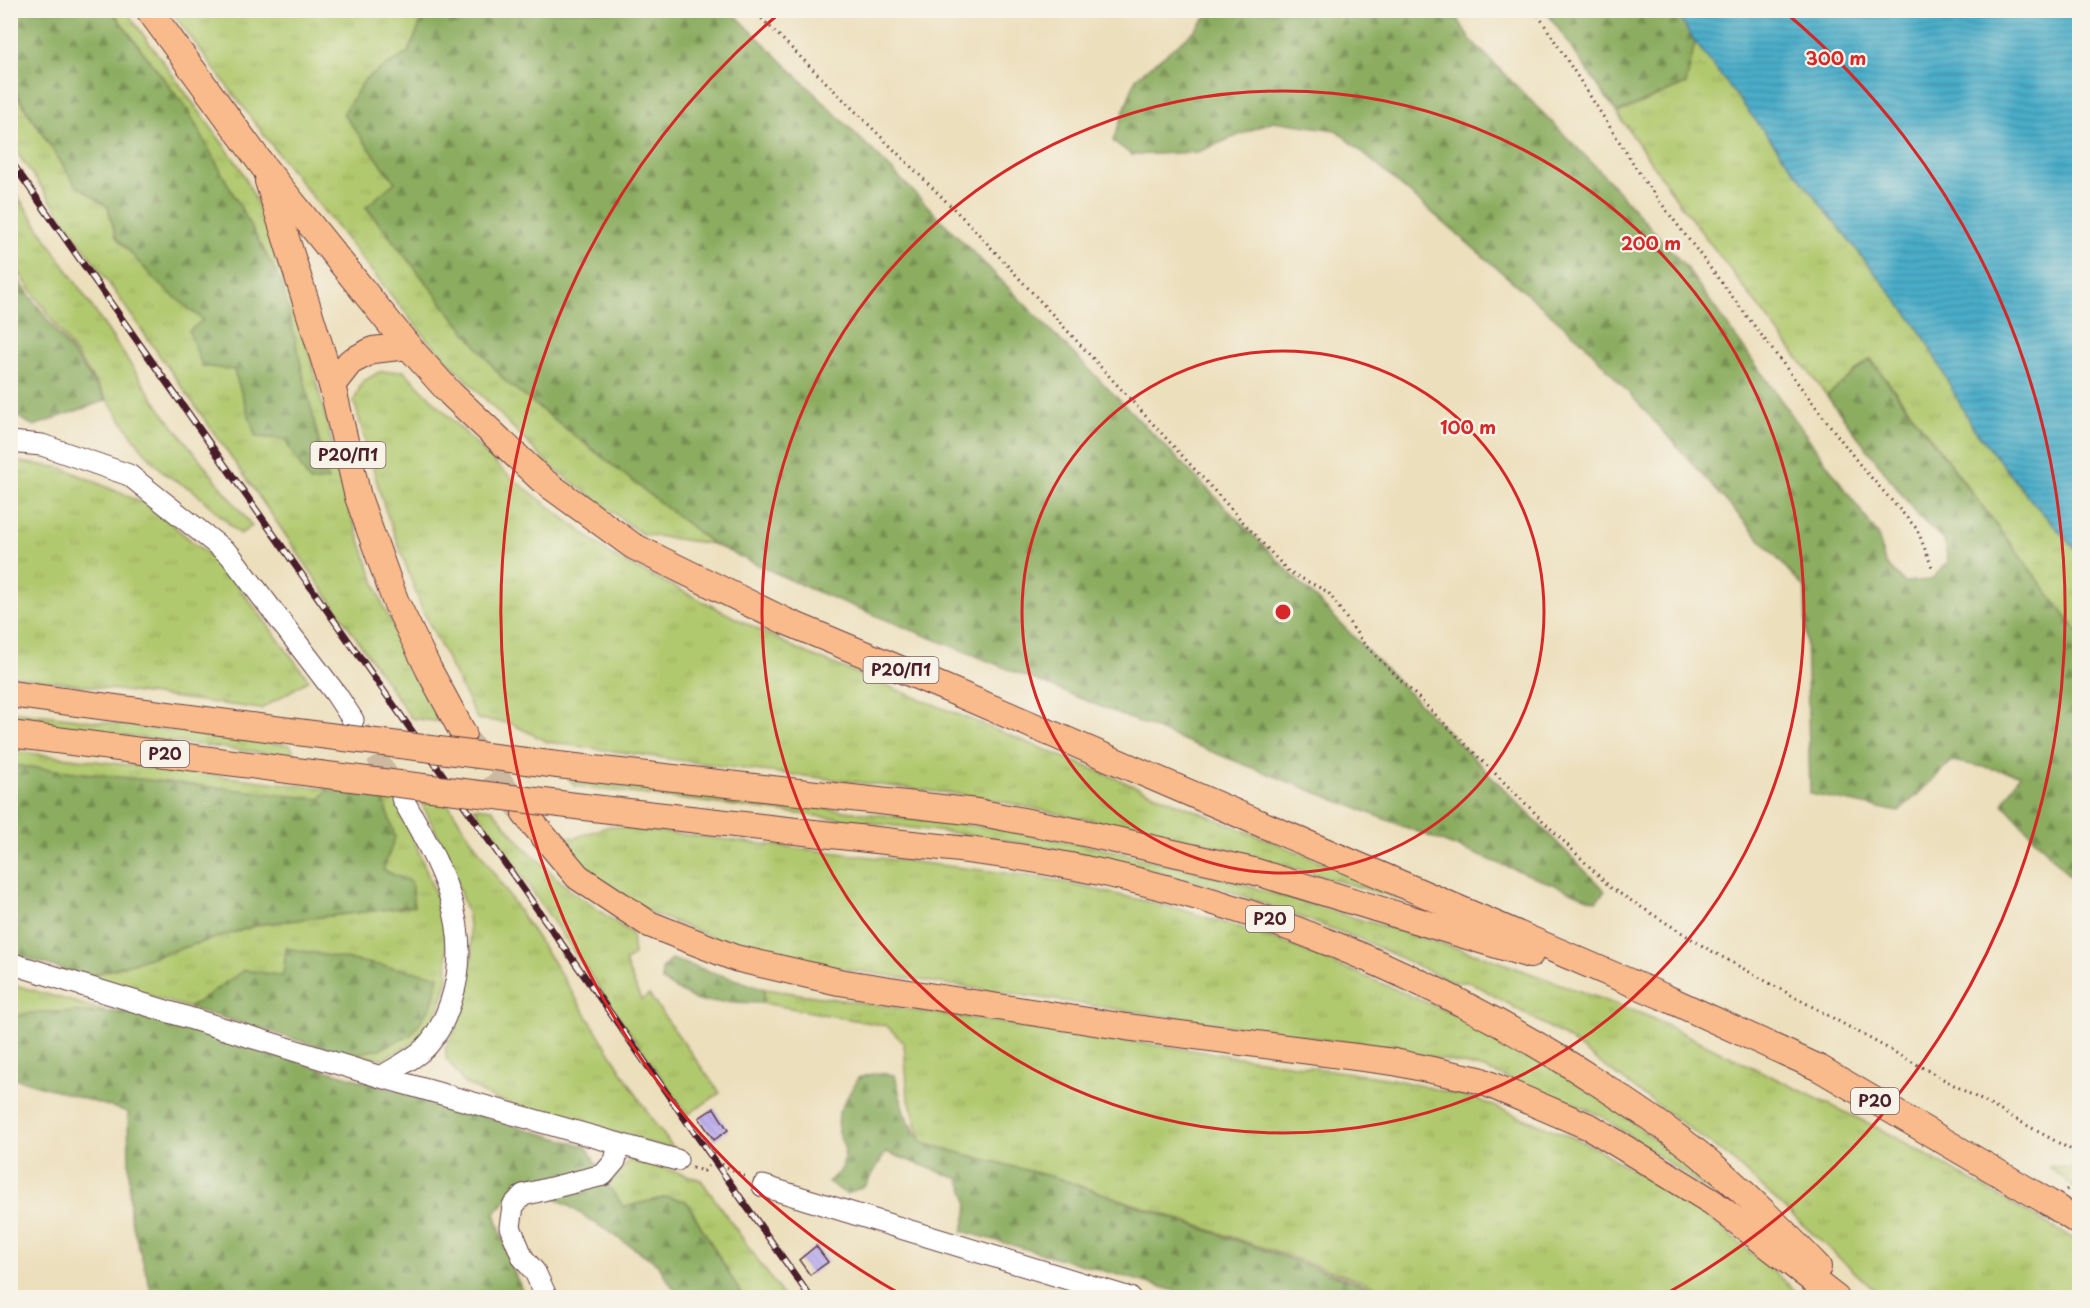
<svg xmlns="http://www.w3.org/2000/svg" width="2090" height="1308" viewBox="0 0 2090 1308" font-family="'Playpen Sans',sans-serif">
<defs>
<pattern id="grass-tufts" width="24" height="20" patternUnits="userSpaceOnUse" patternTransform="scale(1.5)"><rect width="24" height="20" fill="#b1c96e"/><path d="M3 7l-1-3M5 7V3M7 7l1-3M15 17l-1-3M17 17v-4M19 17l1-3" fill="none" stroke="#9aac5f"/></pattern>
<pattern id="forest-firs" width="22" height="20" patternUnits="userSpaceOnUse" patternTransform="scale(1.5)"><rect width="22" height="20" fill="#8cad61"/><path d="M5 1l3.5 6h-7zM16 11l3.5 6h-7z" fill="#748c50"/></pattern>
<pattern id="water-rules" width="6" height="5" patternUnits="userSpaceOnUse" patternTransform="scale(1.5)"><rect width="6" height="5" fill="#4aadc9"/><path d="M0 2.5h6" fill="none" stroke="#408ca3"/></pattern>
<pattern id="building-back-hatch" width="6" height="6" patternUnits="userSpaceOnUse" patternTransform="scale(1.5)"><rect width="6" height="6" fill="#bbadee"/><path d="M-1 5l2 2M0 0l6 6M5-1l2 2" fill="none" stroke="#a294cc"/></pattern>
</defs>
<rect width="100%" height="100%" fill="#f7f3e8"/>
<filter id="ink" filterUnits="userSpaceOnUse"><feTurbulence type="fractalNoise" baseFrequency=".0167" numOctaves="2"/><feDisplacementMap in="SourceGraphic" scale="12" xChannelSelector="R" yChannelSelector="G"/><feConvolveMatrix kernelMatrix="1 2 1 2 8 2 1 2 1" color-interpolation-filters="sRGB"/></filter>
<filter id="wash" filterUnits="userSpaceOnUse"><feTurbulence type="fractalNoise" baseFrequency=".008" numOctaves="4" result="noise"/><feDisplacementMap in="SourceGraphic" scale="24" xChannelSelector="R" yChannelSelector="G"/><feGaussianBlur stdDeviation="1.35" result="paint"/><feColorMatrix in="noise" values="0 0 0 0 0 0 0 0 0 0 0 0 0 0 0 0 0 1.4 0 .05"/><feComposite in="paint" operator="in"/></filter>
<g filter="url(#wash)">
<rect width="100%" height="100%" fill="#ecdfbc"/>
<g fill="url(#grass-tufts)" stroke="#7e744c" stroke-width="1.5">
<polygon points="112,11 126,11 241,169 289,272 347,503 383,606 443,722 411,718 269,511 11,144 10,85 75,184 108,207 116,237 159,284 203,320 234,370 256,437 284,438 310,481 282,284 188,111"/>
<polygon points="171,11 426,11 408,53 365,79 395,183 366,207 504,380 713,544 642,534 550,466 423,335 279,155"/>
<polygon points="1695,42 1821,205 1911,318 1925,339 1972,426 2030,499 2079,553 2079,634 1871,359 1827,396 1680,204 1617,113 1686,84"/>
<polygon points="11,186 161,410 252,526 240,534 194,491 166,475 141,448 11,261"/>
<polygon points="404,371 503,471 613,556 799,650 1443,911 1216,846 974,796 736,768 548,742 510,723 477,719 422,609 383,503 354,401 362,382 379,372"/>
<polygon points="11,461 63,468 150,506 227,571 309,680 261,709 11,676"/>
<polygon points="11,711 290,745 297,757 11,722"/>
<polygon points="11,751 329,789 320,800 11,765"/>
<polygon points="570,780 995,828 1114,851 1228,880 1483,956 1645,1015 1888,1133 2079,1242 2079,1297 1882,1297 1731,1159 1562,1035 1471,982 1452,982 1360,939 1224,889 1110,860 993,838 575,786"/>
<polygon points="382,795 397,797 446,921 448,979 436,1018 416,1042 383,1059 348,1055 380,1049 287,948 283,976 244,970 189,1008 86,977 262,924 414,906 383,870 395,837"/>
<polygon points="420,800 448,804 553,962 653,1121 675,1150 497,1100 464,1083 446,1058 446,1047 456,1028 468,987 472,954 468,915 446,851"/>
<polygon points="474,807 492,809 523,846 570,890 632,934 634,955 625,962 641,1000 649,995 720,1093 687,1115"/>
<polygon points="610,826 1039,877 1176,908 1276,939 1442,1009 1546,1063 1625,1116 1727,1197 1723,1201 1600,1115 1482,1068 1396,1050 844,969 739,947 653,914 586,872 557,836 574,838"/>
<polygon points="11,984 119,1015 11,1025"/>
<polygon points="765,989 1392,1079 1476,1099 1589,1144 1707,1215 1803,1297 1408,1297 1060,1179 922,1143 908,1096 904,1043 887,1026 763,1003"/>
<polygon points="632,1158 701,1180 784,1297 743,1297 686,1201 667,1197 624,1207 607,1185"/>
<polygon points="2048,1166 2079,1168 2079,1192"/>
</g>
<g fill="url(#forest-firs)" stroke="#6b6646" stroke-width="1.5">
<polygon points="10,11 112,11 188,111 282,284 328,480 310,482 284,439 256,437 234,370 202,366 189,331 203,320 159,284 116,237 108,207 75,184 11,85"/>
<polygon points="426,11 731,11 883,161 1605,891 1596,901 1225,757 808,588 713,544 504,380 366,207 395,182 343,114 365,79 408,53"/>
<polygon points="1212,11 1453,11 1470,39 1598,169 1684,265 1878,535 1885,563 1904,582 1931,580 1948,562 1944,540 1919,517 1827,396 1870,359 2079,634 2079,886 2003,804 2020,774 1952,761 1899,812 1810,794 1805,589 1584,343 1336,130 1273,121 1198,152 1132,155 1113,141 1136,78 1192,33"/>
<polygon points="1546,11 1675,11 1695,42 1686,84 1617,113"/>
<polygon points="10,270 11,270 107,400 34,426 11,413"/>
<polygon points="11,765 320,799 329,789 382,795 395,837 383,870 411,882 414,906 262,924 86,977 11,953"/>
<polygon points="286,948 439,976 432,1005 411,1035 380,1049 348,1055 189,1008 245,970 283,976"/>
<polygon points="671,959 765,989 763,1003 697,1001 662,981 662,969"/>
<polygon points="40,1012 128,1012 587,1147 607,1185 624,1207 667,1197 686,1201 743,1297 679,1297 657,1263 526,1178 495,1213 509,1261 525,1297 153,1297 130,1216 128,1112 11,1077 11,1017"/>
<path d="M876,1073L895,1075L904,1113L922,1143L1060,1179L1399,1297H1197L962,1231C970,1208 970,1201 959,1179L886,1152L865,1186L846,1194L828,1182L842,1169L845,1150L838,1132L839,1112L858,1078Z"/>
</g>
<polygon fill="url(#water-rules)" stroke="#4a667a" stroke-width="1.5" points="1675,11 2079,11 2079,553 2030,499 1972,426 1925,339 1911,318 1821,205 1695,42"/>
<g id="blocks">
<g fill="url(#building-back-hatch)">
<polygon points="714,1108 728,1130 714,1140 699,1118"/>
<polygon points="816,1246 828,1262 810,1275 799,1260"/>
</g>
</g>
</g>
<g filter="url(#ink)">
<use href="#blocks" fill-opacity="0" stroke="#623c41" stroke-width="1.5"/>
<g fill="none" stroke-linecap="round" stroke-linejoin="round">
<polyline stroke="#ccb99f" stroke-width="21" stroke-dasharray="21 10" stroke-linecap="butt" points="360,730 399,793"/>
<polyline stroke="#ccb99f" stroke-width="26" stroke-dasharray="26 13" stroke-linecap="butt" points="468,742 521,809"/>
<g stroke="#623c41" stroke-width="23">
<g id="minor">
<polyline points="10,442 42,445 129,475 230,555 336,694 353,720"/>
<path d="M10,963L381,1077C395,1068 412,1060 424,1049C438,1035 445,1019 451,1001C476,926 438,861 402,798"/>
<polyline points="381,1077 677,1160"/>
<polyline points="763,1186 1130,1298"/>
<polyline points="547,1298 535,1272 523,1258 510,1227 513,1206 523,1195 603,1175 615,1161 619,1144"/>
</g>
</g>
<g stroke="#623c41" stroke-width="28">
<g id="major">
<polyline points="149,10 263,166 408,346 451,394 542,480 633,546 785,621 943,687 1662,996 1819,1068 2048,1202 2080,1223"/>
<polyline points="268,181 332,385 358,497 395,600 429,670 463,733"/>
<polyline points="332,385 350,362 373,350 408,346"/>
<polyline points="10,694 289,731"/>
<polyline points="10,734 319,774"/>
<polyline points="558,765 977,812 1089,834 1253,871 1530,955"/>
<path d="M584,807C678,818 773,828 867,839C928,846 989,851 1049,862C1246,897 1433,975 1600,1084C1640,1110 1680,1137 1716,1168C1752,1199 1785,1233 1818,1267"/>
<polyline points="525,814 578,877 649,924 735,958 839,982 1126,1027 1394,1062 1479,1080 1592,1128 1712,1202 1836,1298"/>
</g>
</g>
<g stroke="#623c41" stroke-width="3" stroke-dasharray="1.5 4.5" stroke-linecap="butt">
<polyline points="753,10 973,228 1289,572 1328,592 1365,645 1611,888 1706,948 2077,1153"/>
<polyline points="1535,10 1645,182 1860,465 1917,529 1932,567"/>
<polyline points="692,1168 704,1171 714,1160 748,1178"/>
<polyline points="2066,1190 2080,1181"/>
</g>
<use href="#minor" stroke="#fff" stroke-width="21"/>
<use href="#major" stroke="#fabb8c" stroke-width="26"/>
<g stroke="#4a1f2b" stroke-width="7">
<polyline id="rail" points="10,160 811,1298"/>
</g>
<use href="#rail" stroke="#f7f3e8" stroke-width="4.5" stroke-dasharray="14" stroke-linecap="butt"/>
<g stroke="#623c41" stroke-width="28" stroke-linecap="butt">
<g id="major-bridge">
<polyline points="289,731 558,765"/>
<polyline points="319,774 584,807"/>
</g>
</g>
<use href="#major-bridge" stroke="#fabb8c" stroke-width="26"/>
</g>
</g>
<g fill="none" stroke="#d62828" stroke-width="3">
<circle cx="1283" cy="612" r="261"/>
<circle cx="1283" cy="612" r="521"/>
<path d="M904 1296A782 782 0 0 1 780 13M1786 13A782 782 0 0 1 1662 1296"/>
</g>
<g text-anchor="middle" stroke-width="4.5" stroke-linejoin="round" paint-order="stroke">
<g fill="#f7f3e8" stroke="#7e5f64" stroke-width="1.5">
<rect x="310.5" y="442" width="75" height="26" rx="4.5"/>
<rect x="863.5" y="657" width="75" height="26" rx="4.5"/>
<rect x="141" y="741" width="48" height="26" rx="4.5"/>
<rect x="1246" y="906" width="48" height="26" rx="4.5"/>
<rect x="1851" y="1088" width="48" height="26" rx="4.5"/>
</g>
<g font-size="16" font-weight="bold" fill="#4a1f2b">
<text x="348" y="461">Р20/П1</text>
<text x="901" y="676">Р20/П1</text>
<text x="165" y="760">Р20</text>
<text x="1270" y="925">Р20</text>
<text x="1875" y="1107">Р20</text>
</g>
</g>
<circle cx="1283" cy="612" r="9" fill="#d62828" stroke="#f7f3e8" stroke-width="3"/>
<g font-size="18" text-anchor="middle" font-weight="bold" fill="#d62828" stroke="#f7f3e8" stroke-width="4.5" stroke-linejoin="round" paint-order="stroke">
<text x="1836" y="65">300 m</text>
<text x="1651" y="250">200 m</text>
<text x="1468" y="434">100 m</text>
</g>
<rect width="2090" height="1308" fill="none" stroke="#f7f3e8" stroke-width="36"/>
</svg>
